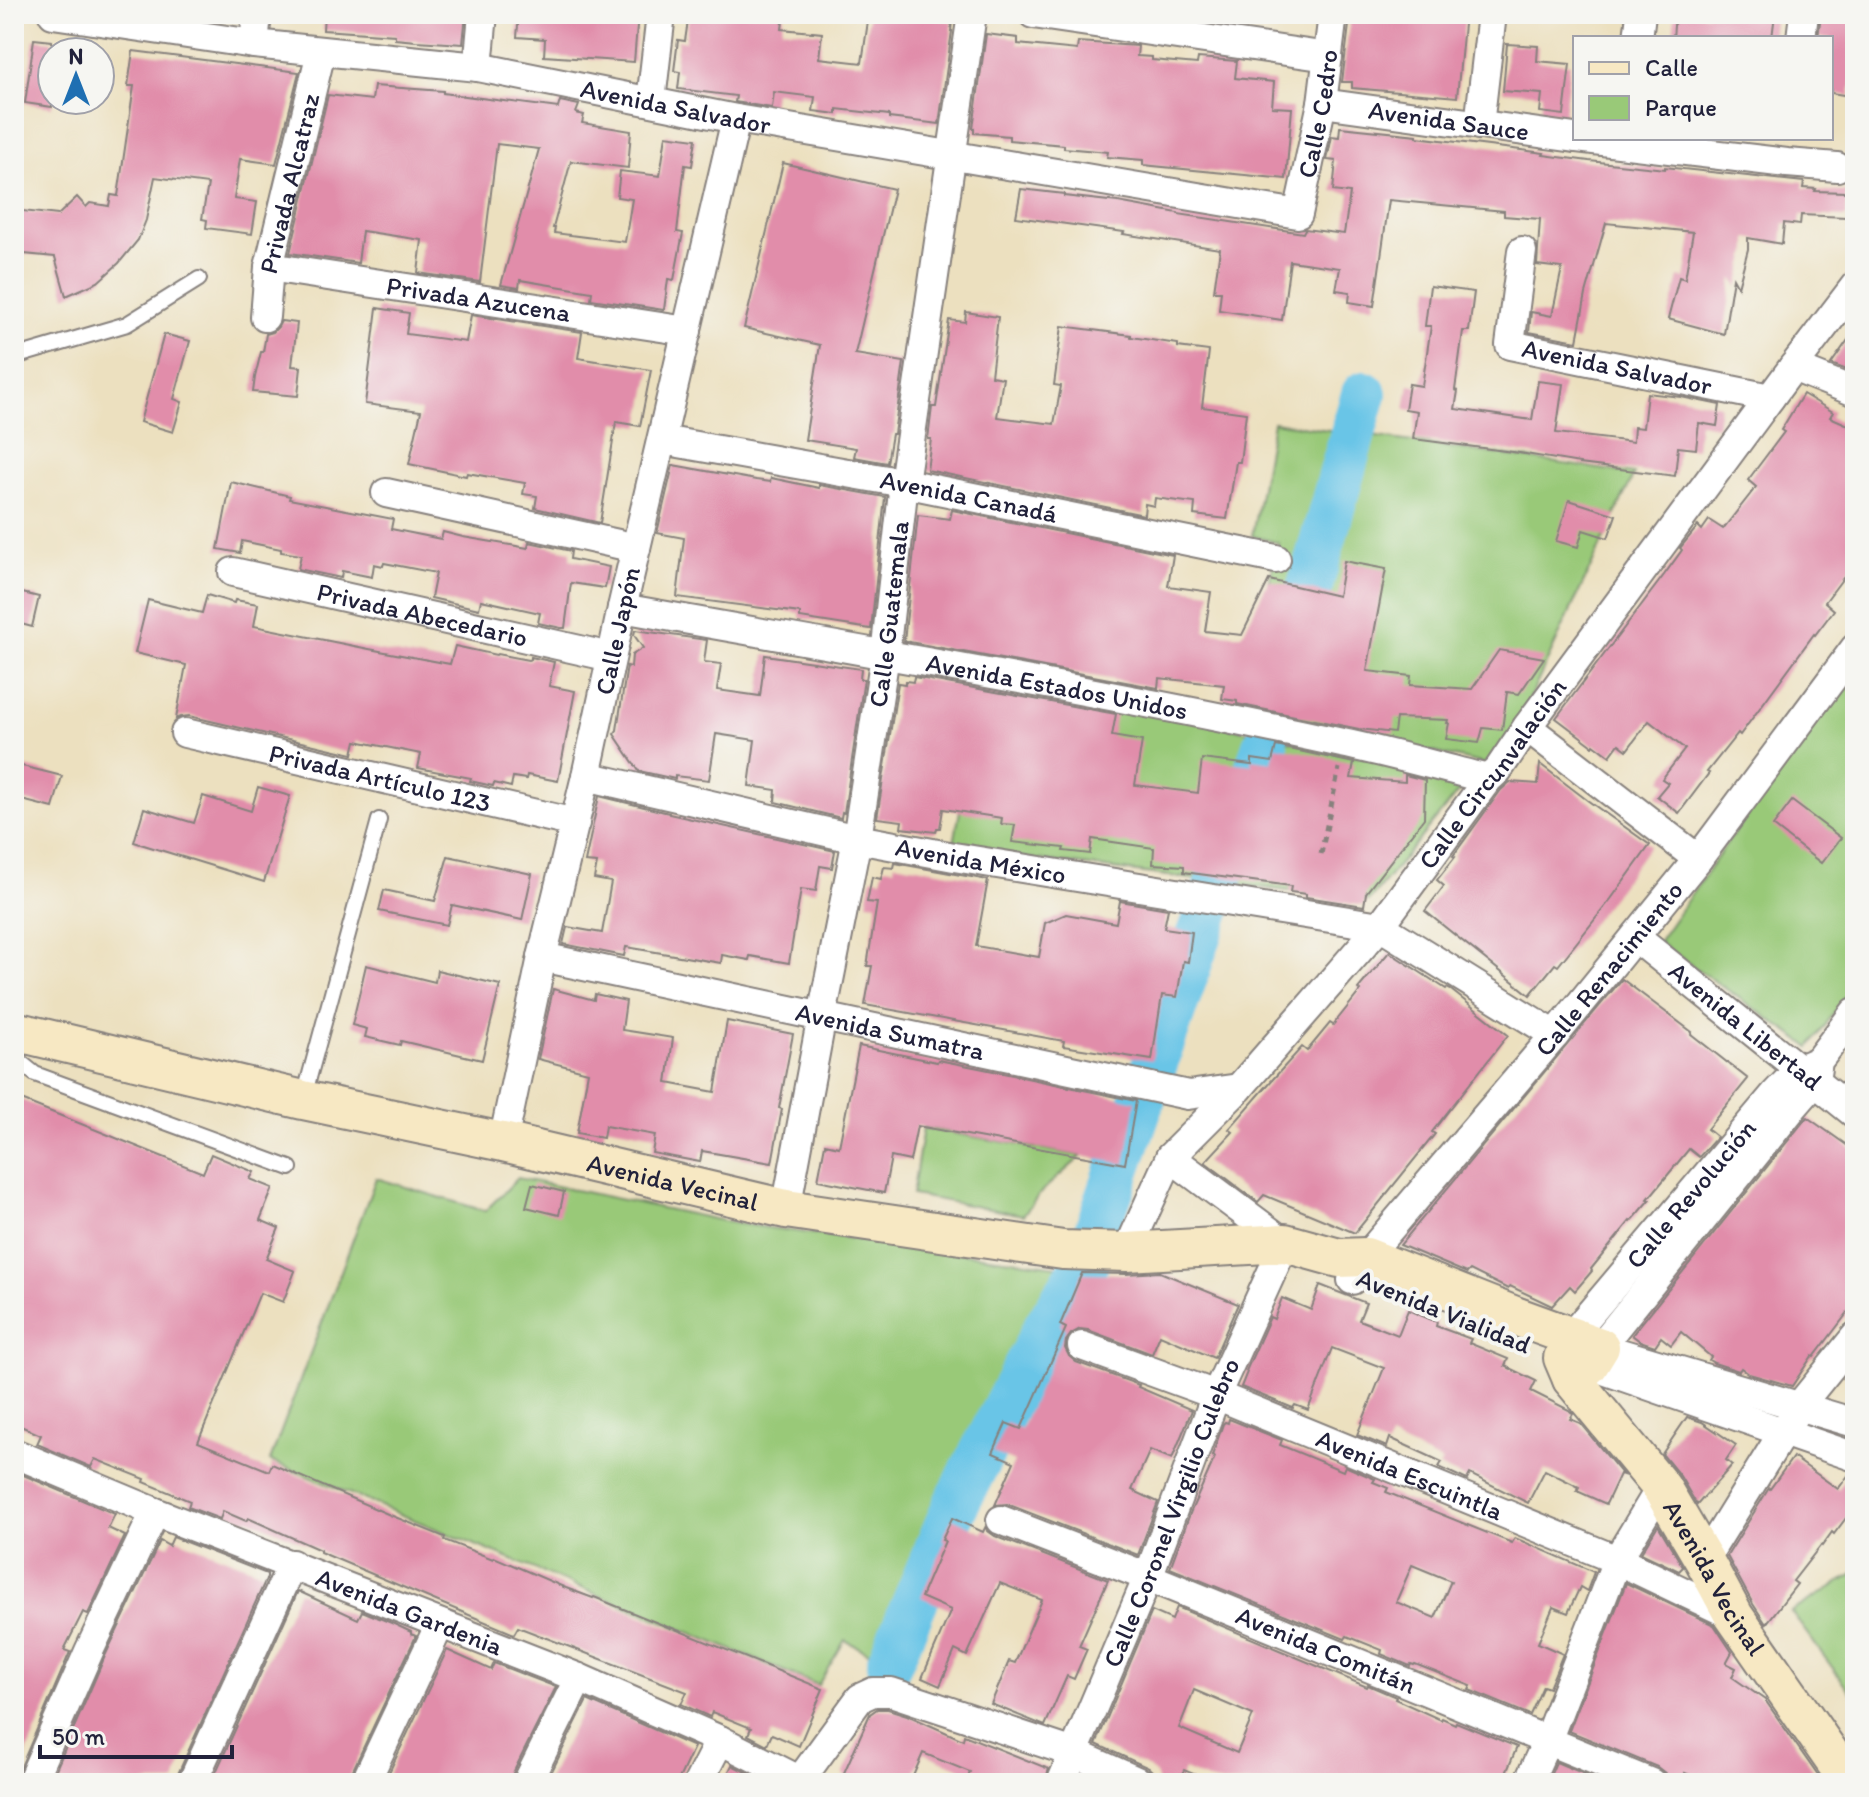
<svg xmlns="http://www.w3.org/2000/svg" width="1869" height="1797" viewBox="0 0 1869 1797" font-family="Itim,sans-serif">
<rect width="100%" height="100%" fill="#f6f6f2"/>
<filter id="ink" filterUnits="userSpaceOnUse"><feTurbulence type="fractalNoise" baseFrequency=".0125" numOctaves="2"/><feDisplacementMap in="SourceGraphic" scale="16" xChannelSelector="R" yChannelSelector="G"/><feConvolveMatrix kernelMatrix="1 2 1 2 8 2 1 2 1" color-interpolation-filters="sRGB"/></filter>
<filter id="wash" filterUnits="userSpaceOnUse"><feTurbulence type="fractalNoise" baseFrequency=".006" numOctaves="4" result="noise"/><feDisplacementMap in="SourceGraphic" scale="32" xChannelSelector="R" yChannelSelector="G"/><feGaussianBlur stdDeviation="1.8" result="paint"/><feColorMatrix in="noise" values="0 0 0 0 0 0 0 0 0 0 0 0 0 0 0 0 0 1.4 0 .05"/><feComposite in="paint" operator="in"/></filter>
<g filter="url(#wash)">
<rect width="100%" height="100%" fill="#ece0bf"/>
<g fill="#99c978" stroke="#5e765a" stroke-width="2">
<polygon points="1273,422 1634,474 1498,767 1238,707 1279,543 1252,536"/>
<polygon points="1855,661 1855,983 1810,1047 1658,942"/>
<polygon points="985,674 1468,780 1369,901 953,849"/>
<polygon points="923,1128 1082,1156 1043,1190 1023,1215 912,1195"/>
<polygon points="376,1178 485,1211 518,1178 733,1223 1065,1267 882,1660 845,1640 818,1685 270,1461"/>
<polygon points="1855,1573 1855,1698 1791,1612"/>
</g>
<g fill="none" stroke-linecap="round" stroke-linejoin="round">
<g stroke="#69c5e7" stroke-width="46">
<polyline points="1271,725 1364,394"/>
<polyline points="889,1664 955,1506 1047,1325 1086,1262 1265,746"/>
</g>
</g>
<g id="blocks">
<g fill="#e18daa" fill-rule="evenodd">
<polygon points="324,14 466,14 463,44 416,41 395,39 395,35 323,30"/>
<polygon points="519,14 638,14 634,62 544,56 545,39 517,37"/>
<polygon points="689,14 784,14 782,29 822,33 819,58 862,63 869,14 893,14 952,21 951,31 952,31 939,124 889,118 889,115 837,109 837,114 813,111 815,97 774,92 772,108 735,102 736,96 678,89 680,72 674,71 678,40 685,41"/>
<polygon points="1367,14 1465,14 1457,97 1352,88 1352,82 1342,82 1350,17 1366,18"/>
<polygon points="1675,14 1775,14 1772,38 1673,38"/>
<polygon points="1821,14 1844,14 1844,15 1855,16 1855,62 1850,96 1831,93 1831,38 1818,38"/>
<polygon points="986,34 1018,38 1018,44 1077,50 1078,42 1138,46 1137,56 1152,57 1152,60 1197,64 1198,58 1237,61 1235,78 1274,82 1272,107 1292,108 1286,179 1143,165 1143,160 1107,157 1108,152 1064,148 1064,145 1009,140 1009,136 974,133 974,128 973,128"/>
<polygon points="34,39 52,41 52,107 25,103"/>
<polygon points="1507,44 1538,46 1537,61 1570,64 1564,115 1540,112 1542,94 1503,91"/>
<polygon points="133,51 299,72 276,164 240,159 234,199 257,202 252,234 206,228 207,220 202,219 208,184 155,177 146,220 138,240 119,263 98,282 66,296 55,257 14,253 14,210 58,215 77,197 86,207 90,203 109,206 111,195 118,196 134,86 128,86"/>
<polygon points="374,86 443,91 443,93 558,108 560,101 579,105 576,113 584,115 582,123 631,131 628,168 571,161 553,228 555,228 554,233 625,242 632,199 617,197 620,171 660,176 666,135 696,139 692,166 685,165 677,232 683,233 674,280 668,279 664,310 591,299 592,292 520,280 519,288 501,285 539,149 497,144 480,282 418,273 422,240 362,231 358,263 290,253 328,95 372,100"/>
<polygon points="1340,127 1417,135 1417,137 1544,153 1543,155 1589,161 1665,169 1665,167 1804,182 1803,188 1816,189 1815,191 1846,192 1846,217 1801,215 1800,225 1784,223 1782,244 1748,238 1748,249 1738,287 1733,278 1724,334 1668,319 1679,277 1685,279 1693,232 1606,223 1586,294 1577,341 1529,332 1531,312 1552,316 1562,268 1537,265 1540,219 1504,216 1504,211 1389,200 1374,306 1349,302 1350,292 1336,290 1340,268 1290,261 1282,320 1219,310 1221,291 1214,291 1220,249 1123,234 1124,232 1016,217 1021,189 1064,194 1064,196 1118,202 1178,213 1178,214 1303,233 1305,229 1344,234 1350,193 1333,191 1336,161 1327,160 1332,136 1339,137"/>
<polygon points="783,163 894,189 855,354 904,362 894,434 892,434 887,463 854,457 856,448 805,440 820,345 744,328"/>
<polygon points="1430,286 1474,292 1469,331 1463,331 1455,390 1458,391 1455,409 1532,420 1538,381 1563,384 1556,433 1633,442 1634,427 1643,428 1647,393 1681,397 1720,405 1717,426 1699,423 1696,449 1678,447 1675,476 1580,464 1580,463 1513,452 1413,439 1417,411 1405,409 1409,384 1422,386 1431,326 1425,326"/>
<polygon points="377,308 409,313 406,334 466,342 471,315 582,332 578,358 651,370 640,426 616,422 600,523 535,508 537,496 523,494 525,483 467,473 466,476 409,464 421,411 365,404"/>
<polygon points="966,312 998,317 991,376 1003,378 997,417 1054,424 1061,386 1054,385 1062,326 1131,335 1131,337 1178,344 1178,347 1209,351 1202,407 1246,413 1240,462 1236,462 1227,519 1194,515 1195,503 1155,498 1154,506 1145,504 1144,515 927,470 931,439 928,439 932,407 936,407 949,320 965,322"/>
<polygon points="281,321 297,323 292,366 301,367 298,396 253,392 255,377 261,352 263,352 266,334 273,332 278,327"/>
<polygon points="1855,330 1855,373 1831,364"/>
<polygon points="164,334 190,341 174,399 182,402 173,432 140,422"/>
<polygon points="1803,394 1833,412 1830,417 1855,428 1855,562 1825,602 1834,610 1815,635 1814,634 1740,735 1738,733 1707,772 1709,773 1679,813 1657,796 1668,783 1662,779 1685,749 1649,721 1627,750 1619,744 1610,756 1594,744 1593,746 1556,718 1664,575 1682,550 1680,548 1698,526 1702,530 1709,520 1723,529 1756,487 1748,480 1784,432 1781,430"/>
<polygon points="673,465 756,480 770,482 771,478 819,488 819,485 885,497 871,629 800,618 800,613 677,597 684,538 657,533"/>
<polygon points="231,482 290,496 289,499 393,519 391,529 441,539 443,532 463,537 528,548 529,542 571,551 570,559 609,567 605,588 571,583 565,628 561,628 538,623 540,613 481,600 479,609 431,598 436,573 384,563 383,566 374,564 372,577 342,571 341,578 298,569 301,555 281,552 281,549 242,541 240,553 218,549"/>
<polygon points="1569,500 1616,515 1608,538 1583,530 1578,547 1556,541"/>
<polygon points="952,510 1173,555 1168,586 1211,592 1205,631 1242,635 1269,580 1338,596 1344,561 1386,569 1367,671 1411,676 1410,685 1472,689 1499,650 1544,658 1519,694 1507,692 1502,730 1483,728 1479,743 1446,739 1449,723 1447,723 1448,720 1396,718 1394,733 1359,729 1237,704 1237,701 1222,699 1224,685 1159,678 1158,688 904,641 918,515 950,519"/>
<polygon points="14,591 39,597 32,627 14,622"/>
<polygon points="207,595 234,603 235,600 258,604 254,626 369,649 450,664 455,646 496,655 497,654 528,660 531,659 531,657 554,662 549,686 575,691 558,781 527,775 526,779 513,777 511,787 494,783 493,786 470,781 471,778 418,768 421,754 356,741 353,754 189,716 181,717 176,719 186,665 135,653 148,600 202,613"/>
<polygon points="635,630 707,640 704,662 721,664 717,690 760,696 765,655 861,669 860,679 864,679 844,813 842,812 841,818 775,802 776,790 749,786 755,740 716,734 709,780 675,776 675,779 639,771 614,734 617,730 627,666 631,667 632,655 643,648 634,635"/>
<polygon points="914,677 1116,714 1112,736 1142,741 1135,785 1198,793 1202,759 1252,765 1252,759 1272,762 1276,746 1354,763 1351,778 1405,782 1405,775 1425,780 1424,818 1366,893 1364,906 1306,897 1306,894 1290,892 1291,886 1184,872 1184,866 1153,864 1154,848 1092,839 1090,854 1063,851 1064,848 1012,842 1015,825 1001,824 1002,818 943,809 940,828 937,828 936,832 901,828 902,821 877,818 898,683 905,684 905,681 913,682"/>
<polygon points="14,764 62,776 53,808 14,798"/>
<polygon points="1540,764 1587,800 1650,845 1611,899 1558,966 1555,964 1530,995 1425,911 1444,886 1437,880 1455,857 1453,856 1501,790 1510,782 1538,784"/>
<polygon points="258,787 290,796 264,882 134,842 144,808 194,823 203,796 251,811"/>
<polygon points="599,796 669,813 669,814 835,851 832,868 820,866 816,891 801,889 789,963 750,956 749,960 722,955 721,963 626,947 624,956 563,944 567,927 602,933 611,882 594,879 597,863 585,862"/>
<polygon points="1792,801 1841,838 1821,863 1773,826"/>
<polygon points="448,856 532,874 522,920 452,905 447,925 379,911 384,890 435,901"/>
<polygon points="895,863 988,880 976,946 1039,957 1045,923 1066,914 1116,923 1120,901 1168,909 1164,928 1192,932 1188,962 1183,961 1177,997 1162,995 1152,1060 1063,1046 1064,1041 865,1005 872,966 867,966 877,903 867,902 872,877 881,879 884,867 894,868"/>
<polygon points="1389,952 1446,989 1447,988 1451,990 1508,1035 1432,1132 1435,1134 1355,1233 1264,1195 1258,1202 1205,1162 1233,1132 1229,1129 1273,1079 1302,1047 1307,1051 1330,1023 1333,1025 1360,991 1358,989"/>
<polygon points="366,965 435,982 437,970 500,985 482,1060 401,1041 400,1045 365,1037 367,1029 352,1025"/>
<polygon points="1622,979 1692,1032 1691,1034 1748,1079 1707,1129 1717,1137 1699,1157 1689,1149 1648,1199 1650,1200 1631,1222 1630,1221 1591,1269 1592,1271 1575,1291 1570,1286 1552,1306 1510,1286 1508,1289 1470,1270 1467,1273 1400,1245"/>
<polygon points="553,989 594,1000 595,994 626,1001 622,1030 673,1038 667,1083 715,1092 727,1021 793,1034 779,1108 782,1109 772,1163 702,1151 700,1162 652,1153 655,1135 605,1126 603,1138 577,1133 588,1072 538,1059"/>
<polygon points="859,1046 937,1062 938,1060 979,1068 1136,1101 1125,1164 917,1126 910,1161 891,1157 884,1193 818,1180 825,1144 839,1147"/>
<polygon points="14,1097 203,1173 211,1154 254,1172 250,1179 273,1188 260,1220 279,1228 266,1259 295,1271 283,1302 260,1293 198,1442 269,1471 272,1464 390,1515 445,1537 444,1540 493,1559 494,1557 566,1588 593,1598 594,1597 670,1628 670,1627 823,1689 799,1746 772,1734 767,1745 748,1735 751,1728 712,1712 710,1717 681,1704 687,1692 518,1627 514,1634 320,1552 320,1550 248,1518 246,1521 223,1511 220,1519 188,1507 190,1501 144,1482 145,1479 95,1459 91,1467 37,1444 41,1435 14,1423"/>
<polygon points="1807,1117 1855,1151 1855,1303 1814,1357 1812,1356 1792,1386 1749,1374 1741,1368 1739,1371 1714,1363 1709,1360 1711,1357 1681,1332 1671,1345 1661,1337 1655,1346 1640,1341 1632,1335"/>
<polygon points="532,1184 564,1192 559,1215 526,1207"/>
<polygon points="1160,1272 1238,1304 1214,1358 1160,1335 1152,1354 1088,1330 1080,1329 1071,1334 1066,1341 1065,1348 1069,1356 1076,1362 1139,1385 1138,1387 1192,1410 1172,1459 1150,1450 1132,1490 1158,1502 1138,1555 1007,1504 995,1505 1014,1462 993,1453 1006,1423 1021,1429 1066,1328 1060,1325 1082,1273 1126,1274"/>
<polygon points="1320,1285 1366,1303 1359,1320 1398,1335 1408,1310 1437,1322 1436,1326 1471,1339 1469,1343 1508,1359 1505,1366 1536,1381 1531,1391 1569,1410 1573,1414 1570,1419 1580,1423 1623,1475 1620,1474 1606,1504 1577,1491 1579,1487 1545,1470 1528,1503 1470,1474 1467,1480 1439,1467 1442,1462 1390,1438 1387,1447 1357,1435 1384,1368 1332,1348 1308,1410 1295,1405 1293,1408 1241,1387 1247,1372 1246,1371 1270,1317 1274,1319 1282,1298 1311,1310"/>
<polygon points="1687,1417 1702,1422 1736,1445 1726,1460 1732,1465 1697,1505 1680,1476 1662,1454"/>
<path d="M1229,1419L1282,1440L1280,1445L1343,1471L1345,1466L1375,1479L1373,1482L1388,1488L1386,1492L1512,1543L1515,1538L1594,1572L1587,1591L1580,1587L1568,1613L1553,1607L1538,1643L1563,1654L1549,1688L1543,1686L1530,1715L1469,1690L1471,1686L1415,1664L1414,1665L1411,1664L1410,1666L1381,1654L1382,1650L1347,1636L1345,1639L1170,1568L1191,1511L1215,1457L1212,1456L1223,1424L1225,1422L1228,1423ZM1412,1565L1451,1581L1435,1618L1396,1602Z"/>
<polygon points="1793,1457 1838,1489 1850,1473 1855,1474 1855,1506 1834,1534 1832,1532 1822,1546 1821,1545 1793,1581 1797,1584 1766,1624 1753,1604 1727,1556 1769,1488 1770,1489"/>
<polygon points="21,1474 115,1514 108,1528 125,1536 88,1614 83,1612 64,1650 70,1652 14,1783 14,1487"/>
<polygon points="952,1518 983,1532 986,1526 988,1531 995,1536 1108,1580 1079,1646 1087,1649 1074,1679 1067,1676 1045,1726 991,1704 1009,1661 1015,1663 1042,1600 1000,1583 967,1656 955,1650 940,1686 922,1678 951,1610 921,1597 945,1541 942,1540"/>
<polygon points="1658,1525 1683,1567 1679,1571 1641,1553"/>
<polygon points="173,1537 267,1574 267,1577 177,1776 175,1783 50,1783 105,1656 160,1541 169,1546"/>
<polygon points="1626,1583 1714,1625 1732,1652 1726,1663 1736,1668 1732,1677 1765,1700 1823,1783 1709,1783 1685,1773 1683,1783 1668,1783 1665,1773 1657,1767 1569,1731"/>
<polygon points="298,1591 358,1619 362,1611 394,1624 411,1632 411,1634 416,1636 350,1776 348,1783 211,1783"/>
<path d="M1177,1607L1367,1687L1368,1685L1396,1697L1395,1699L1441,1720L1442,1718L1455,1724L1456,1722L1517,1747L1502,1783H1215L1184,1770L1179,1783H1158L1155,1774L1149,1768L1096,1744L1152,1611L1172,1620ZM1194,1690L1253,1715L1237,1753L1179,1728Z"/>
<polygon points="447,1650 491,1670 494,1663 556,1687 512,1775 510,1783 384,1783"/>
<polygon points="587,1700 694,1747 677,1783 546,1783"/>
<polygon points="877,1709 888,1709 907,1715 963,1740 964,1735 1049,1769 1044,1783 966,1783 970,1772 923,1753 910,1783 861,1783 843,1775 870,1714"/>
<polygon points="1556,1762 1606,1783 1547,1783"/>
<polygon points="732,1765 754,1776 751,1783 723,1783"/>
</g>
</g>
</g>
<g filter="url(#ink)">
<use href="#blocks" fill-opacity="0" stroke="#87817d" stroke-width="2"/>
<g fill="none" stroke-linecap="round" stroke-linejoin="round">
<g stroke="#87817d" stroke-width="18">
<g id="lane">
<polyline points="14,357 127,324 199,279"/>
<polyline points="14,1057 35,1074 290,1168"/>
<polyline points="303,1100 379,820"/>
</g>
</g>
<g stroke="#87817d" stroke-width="32">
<g id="street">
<path id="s1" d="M53,14L254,44L478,67L736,119L1298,214L1322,103L1333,14"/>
<polyline points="1033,14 1328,57"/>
<polyline points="1638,38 1641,14"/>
<polyline points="1801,38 1804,14"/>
<polyline points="254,44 257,14"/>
<polyline points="478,67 483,14"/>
<polyline points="651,101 661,14"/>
<path id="s2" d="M1322,103L1575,138"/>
<polyline points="1479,125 1492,14"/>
<polyline points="1577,138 1787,163 1837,167"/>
<path id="s3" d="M1522,251L1510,345L1770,398"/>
<path id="s4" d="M269,267L687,331"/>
<path id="s5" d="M265,317L269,267L321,52"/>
<polyline points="1793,367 1855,392"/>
<path id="s6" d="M662,440L904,483L1276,559"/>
<polyline points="386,493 636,548"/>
<path id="s7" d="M233,572L611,657"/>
<path id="s8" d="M622,608C862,651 1103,691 1342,743C1391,753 1439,767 1488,779"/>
<polyline points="1527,727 1698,859"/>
<path id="s9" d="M185,733L575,823"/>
<path id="s10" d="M586,776L857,839L954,857L1380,926L1555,1035"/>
<path id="s11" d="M1635,937L1855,1114"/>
<path id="s12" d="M542,957L1188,1095L1239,1088"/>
<polyline points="1855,1012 1818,1061 1815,1082 1795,1105 1600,1347 1855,1423"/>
<path id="s13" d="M503,1142L542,957L586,776L622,608L736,119"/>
<path id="s14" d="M786,1209L822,1016L857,839L885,655L904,483L972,14"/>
<path id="s15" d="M1127,1252L1170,1157L1239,1088L1380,926L1488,779L1498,770L1527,727L1793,367L1855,286"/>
<path id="s16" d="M1352,1280L1366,1257L1555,1035L1698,859L1855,648"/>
<path id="s17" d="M1571,1336L1775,1094L1799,1069L1818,1061"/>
<path id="s18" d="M1082,1346L1216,1395L1617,1560L1734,1616"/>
<polyline points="1589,1365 1855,1457"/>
<path id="s19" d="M14,1453L155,1512L579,1678L720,1740L799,1780"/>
<path id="s20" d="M1001,1520L1148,1577L1651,1783"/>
<polyline points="1704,1560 1800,1405 1855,1337"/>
<polyline points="31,1783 90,1649 155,1512"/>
<polyline points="192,1783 292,1564"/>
<polyline points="365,1783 440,1624"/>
<polyline points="527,1783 579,1678"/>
<polyline points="698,1783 720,1740"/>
<polyline points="798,1783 860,1698 873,1692 891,1692 1074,1753 1141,1783"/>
<path id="s21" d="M1061,1783L1148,1577L1216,1395L1285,1243L1170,1157"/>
<polyline points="1528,1783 1547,1741 1617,1560 1661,1487"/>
</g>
</g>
<g stroke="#87817d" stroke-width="42">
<g id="secondary">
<path id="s22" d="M14,1031L303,1100L503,1142L786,1209L1063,1250L1127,1252L1285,1243L1339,1258L1366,1257L1515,1316L1600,1347L1589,1365L1572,1379"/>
<path id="s23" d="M1563,1358L1572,1379L1661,1487L1704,1560L1734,1616L1850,1783"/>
</g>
</g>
<polyline stroke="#87817d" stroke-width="5" stroke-dasharray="6 6" stroke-linecap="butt" points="1321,854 1339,768"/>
<use href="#lane" stroke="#fff" stroke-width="14"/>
<use href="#street" stroke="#fff" stroke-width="28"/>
<use href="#secondary" stroke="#f7e8c3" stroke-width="38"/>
</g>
</g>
<g text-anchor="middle" stroke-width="8" stroke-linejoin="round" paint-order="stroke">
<g font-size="26" fill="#22223b" stroke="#f6f6f2">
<text dy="9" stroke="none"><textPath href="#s1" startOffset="630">Avenida Salvador</textPath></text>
<text dy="9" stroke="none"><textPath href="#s1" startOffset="1364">Calle Cedro</textPath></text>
<text dy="9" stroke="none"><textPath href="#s2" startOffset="128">Avenida Sauce</textPath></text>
<text dy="9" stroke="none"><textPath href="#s5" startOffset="136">Privada Alcatraz</textPath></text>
<text dy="9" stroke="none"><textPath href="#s4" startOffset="212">Privada Azucena</textPath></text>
<text dy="9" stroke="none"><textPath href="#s3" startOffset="204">Avenida Salvador</textPath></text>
<text dy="9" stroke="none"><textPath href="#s6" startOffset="312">Avenida Canadá</textPath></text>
<text dy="9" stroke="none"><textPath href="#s14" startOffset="604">Calle Guatemala</textPath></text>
<text dy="9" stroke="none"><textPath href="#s7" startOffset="194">Privada Abecedario</textPath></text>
<text dy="9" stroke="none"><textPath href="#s13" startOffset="524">Calle Japón</textPath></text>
<text dy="9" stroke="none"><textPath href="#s8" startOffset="442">Avenida Estados Unidos</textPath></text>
<text dy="9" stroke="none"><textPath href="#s15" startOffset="606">Calle Circunvalación</textPath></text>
<text dy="9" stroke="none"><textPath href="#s9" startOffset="200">Privada Artículo 123</textPath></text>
<text dy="9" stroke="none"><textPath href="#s10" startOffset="404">Avenida México</textPath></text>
<text dy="9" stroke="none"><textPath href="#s16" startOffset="404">Calle Renacimiento</textPath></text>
<text dy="9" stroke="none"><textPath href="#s11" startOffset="142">Avenida Libertad</textPath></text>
<text dy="9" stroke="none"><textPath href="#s12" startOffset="356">Avenida Sumatra</textPath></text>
<text dy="9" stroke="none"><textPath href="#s22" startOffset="676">Avenida Vecinal</textPath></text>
<text dy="9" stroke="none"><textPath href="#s17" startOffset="186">Calle Revolución</textPath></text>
<text transform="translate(1444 1311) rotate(22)" y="9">Avenida Vialidad</text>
<text dy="9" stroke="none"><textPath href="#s18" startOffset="352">Avenida Escuintla</textPath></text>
<text dy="9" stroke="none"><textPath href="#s21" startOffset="292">Calle Coronel Virgilio Culebro</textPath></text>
<text dy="9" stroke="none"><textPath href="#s23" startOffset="268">Avenida Vecinal</textPath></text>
<text dy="9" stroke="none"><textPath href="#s19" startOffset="426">Avenida Gardenia</textPath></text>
<text dy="9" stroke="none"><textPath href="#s20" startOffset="350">Avenida Comitán</textPath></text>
</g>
</g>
<rect width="1869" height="1797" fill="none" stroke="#f6f6f2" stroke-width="48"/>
<rect x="1573" y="36" width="260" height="104" fill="#f6f6f2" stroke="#a1a1a9" stroke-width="2"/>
<rect x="1589" y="62" width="40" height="12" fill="#f7e8c3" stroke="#a1a1a9" stroke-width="2"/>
<text x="1645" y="76" font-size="24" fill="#22223b">Calle</text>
<rect x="1589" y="96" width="40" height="24" fill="#99c978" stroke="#a1a1a9" stroke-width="2"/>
<text x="1645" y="116" font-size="24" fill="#22223b">Parque</text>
<g transform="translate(76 76)"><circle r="38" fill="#f6f6f2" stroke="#a1a1a9" stroke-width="2"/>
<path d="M0-6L14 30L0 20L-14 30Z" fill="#1f6fb2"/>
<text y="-12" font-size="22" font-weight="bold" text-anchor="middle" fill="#22223b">N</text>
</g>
<path d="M40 1745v12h192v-12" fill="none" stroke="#22223b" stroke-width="4"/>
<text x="52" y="1745" font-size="24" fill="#22223b" stroke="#f6f6f2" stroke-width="6" paint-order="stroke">50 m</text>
</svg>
